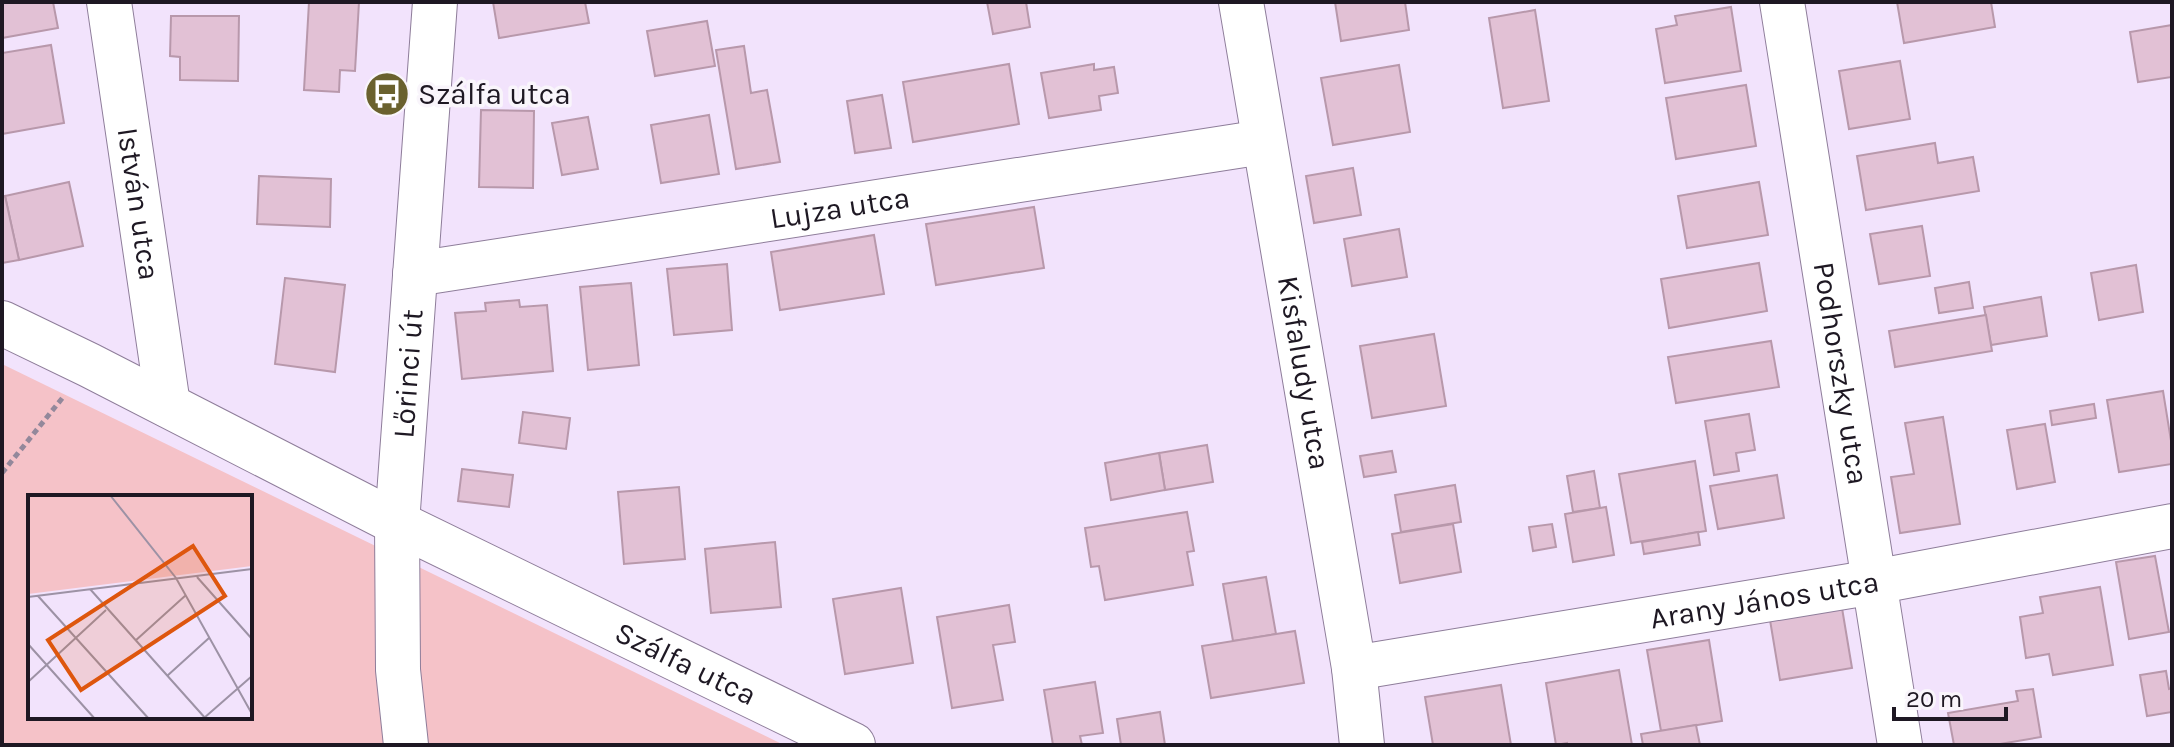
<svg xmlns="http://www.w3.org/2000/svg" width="2174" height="747" viewBox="0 0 2174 747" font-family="Karla,sans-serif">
<rect width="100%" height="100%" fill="#f2e3fc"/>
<path fill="#f5c2c8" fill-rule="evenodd" d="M2,364L784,745H2ZM30,497H250V717H30Z"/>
<g fill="#e2c1d5" stroke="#b898ab" stroke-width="2">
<polygon points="2,2 53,2 58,28 2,38"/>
<polygon points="309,2 359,2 355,71 340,70 339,92 304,90"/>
<polygon points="493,2 585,2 589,23 499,38"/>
<polygon points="987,2 1026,2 1030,27 993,34"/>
<polygon points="1335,2 1405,2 1409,30 1341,41"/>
<polygon points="1897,2 1991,2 1995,27 1904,43"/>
<polygon points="1731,7 1741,71 1665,83 1656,29 1677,25 1675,16"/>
<polygon points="1535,10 1549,101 1503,108 1489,18"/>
<polygon points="171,16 239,16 238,81 180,80 180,57 170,56"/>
<polygon points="707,21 715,66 655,76 647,31"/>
<polygon points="2172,25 2172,77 2138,82 2130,32"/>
<polygon points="51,45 64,123 2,134 2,53"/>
<polygon points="744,46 751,93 767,90 780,162 736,169 716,50"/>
<polygon points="1900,61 1910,119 1849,129 1839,71"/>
<polygon points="1009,64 1019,124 913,142 903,82"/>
<polygon points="1094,64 1094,70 1114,67 1118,93 1099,96 1101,110 1049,118 1041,73"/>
<polygon points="1399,65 1410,132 1333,145 1321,78"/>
<polygon points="1746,85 1756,146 1676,159 1666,98"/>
<polygon points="882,95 891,148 855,153 847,101"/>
<polygon points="481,110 534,111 533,188 479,187"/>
<polygon points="709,115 719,174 661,183 651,125"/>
<polygon points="588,117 598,169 562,175 552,123"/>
<polygon points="1935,143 1938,163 1973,157 1979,191 1866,210 1857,156"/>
<polygon points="1353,168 1361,215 1314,223 1306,176"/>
<polygon points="259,176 331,179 330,227 257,224"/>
<polygon points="69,182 83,246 19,260 5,196"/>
<polygon points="1759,182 1768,235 1687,248 1678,196"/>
<polygon points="5,196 19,260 2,263 2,197"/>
<polygon points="1034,207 1044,268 936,285 926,224"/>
<polygon points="1922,226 1930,276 1879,284 1870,234"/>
<polygon points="1399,229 1407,277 1352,286 1344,239"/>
<polygon points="874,235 884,294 780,310 771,252"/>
<polygon points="1759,263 1767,311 1669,328 1661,279"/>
<polygon points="727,264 732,330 674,335 667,269"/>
<polygon points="2136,265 2143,312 2099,320 2091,273"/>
<polygon points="285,278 345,285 335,372 275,364"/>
<polygon points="1969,282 1973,308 1939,313 1935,288"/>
<polygon points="631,283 639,365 588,370 580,287"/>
<polygon points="2041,297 2047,336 1991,345 1984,307"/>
<polygon points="519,300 520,307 547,305 553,371 462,379 455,313 486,311 485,303"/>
<polygon points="1986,315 1992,351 1895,367 1889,331"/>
<polygon points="1434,334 1446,406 1372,418 1360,346"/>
<polygon points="1771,341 1779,387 1676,403 1668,357"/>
<polygon points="2163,391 2172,447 2172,464 2119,472 2107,400"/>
<polygon points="2094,404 2096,418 2052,425 2050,411"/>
<polygon points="523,412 570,418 566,449 519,443"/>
<polygon points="1749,414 1755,450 1736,453 1739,471 1714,475 1705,421"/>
<polygon points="1943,417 1960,524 1900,533 1891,477 1914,474 1905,423"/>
<polygon points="2045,424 2055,482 2017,489 2007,430"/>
<polygon points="1207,445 1213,482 1165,490 1159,453"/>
<polygon points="1392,451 1396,472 1364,477 1360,456"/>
<polygon points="1159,453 1165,490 1111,500 1105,463"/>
<polygon points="1695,461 1706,531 1631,543 1619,474"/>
<polygon points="462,469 513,475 509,507 458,501"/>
<polygon points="1594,471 1600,508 1573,512 1567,476"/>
<polygon points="1777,475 1784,518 1718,529 1710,486"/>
<polygon points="1455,485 1461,522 1401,532 1395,495"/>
<polygon points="679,487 685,559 624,564 618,492"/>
<polygon points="1606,507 1614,555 1573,562 1565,514"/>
<polygon points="1187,512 1194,551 1187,552 1193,585 1105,600 1099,566 1091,567 1085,528"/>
<polygon points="1453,524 1461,572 1400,583 1392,534"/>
<polygon points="1552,524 1556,547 1533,551 1529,527"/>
<polygon points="1698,532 1700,545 1644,554 1642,542"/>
<polygon points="775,542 781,607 711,613 705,549"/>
<polygon points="2155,556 2169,632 2129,639 2116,562"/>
<polygon points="1266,577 1276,634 1233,641 1223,584"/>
<polygon points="2100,587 2113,665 2053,675 2049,654 2026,658 2020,617 2043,613 2040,597"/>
<polygon points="901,588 913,663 845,674 833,599"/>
<polygon points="1841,602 1852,668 1780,680 1769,614"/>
<polygon points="1009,605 1015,642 993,645 1003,700 952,708 937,617"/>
<polygon points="1295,631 1304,683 1211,698 1202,646"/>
<polygon points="1709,640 1722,721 1661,731 1647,650"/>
<polygon points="1619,670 1632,745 1567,745 1567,743 1556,745 1546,683"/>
<polygon points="2166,671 2169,689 2172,688 2172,712 2147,716 2140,675"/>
<polygon points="1095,682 1103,733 1080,736 1082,745 1053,745 1044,690"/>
<polygon points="1501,685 1511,745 1433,745 1425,697"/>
<polygon points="2033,689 2041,737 1994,745 1954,745 1948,713 2018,701 2016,691"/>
<polygon points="1160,712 1165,745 1121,745 1117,719"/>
<polygon points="1696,725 1700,745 1643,745 1641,734"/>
</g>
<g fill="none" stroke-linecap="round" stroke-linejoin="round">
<g stroke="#8e7d9a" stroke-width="46">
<g id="minor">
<path id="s1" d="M109,2L168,405"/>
<path id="s2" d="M1241,2L1354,668L1362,745"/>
<path id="s3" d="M1782,2L1900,745"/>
<path id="s4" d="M415,274L1263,142"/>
<path id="s5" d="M2,323L89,365L397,523L853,745"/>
<path id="s6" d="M1354,668L1874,582L2172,526"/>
<path id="s7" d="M406,745L398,670L397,523L435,2"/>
</g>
</g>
<polyline stroke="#93889b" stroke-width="5" stroke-dasharray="6 4" stroke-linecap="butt" points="2,473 64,396"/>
<use href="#minor" stroke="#fff" stroke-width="44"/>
</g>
<defs>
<g id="bus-disc" transform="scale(2.3)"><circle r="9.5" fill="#6a612e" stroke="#f9f5fb"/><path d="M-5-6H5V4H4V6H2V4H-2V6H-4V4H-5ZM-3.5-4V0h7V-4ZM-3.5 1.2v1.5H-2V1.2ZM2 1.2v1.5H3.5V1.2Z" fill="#fff"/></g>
</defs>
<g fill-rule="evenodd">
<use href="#bus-disc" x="387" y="94"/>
</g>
<g text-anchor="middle" stroke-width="7" stroke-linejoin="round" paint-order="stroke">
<g font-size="30" fill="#1e1823" stroke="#f9f5fb" text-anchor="start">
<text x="418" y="104">Szálfa utca</text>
</g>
<g font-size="30" fill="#1e1823" stroke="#f9f5fb">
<text dy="10" stroke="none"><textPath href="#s1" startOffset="204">István utca</textPath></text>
<text dy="10" stroke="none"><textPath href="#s4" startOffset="430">Lujza utca</textPath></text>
<text dy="10" stroke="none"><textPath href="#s7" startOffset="372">Lőrinci út</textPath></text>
<text dy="10" stroke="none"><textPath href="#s2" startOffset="376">Kisfaludy utca</textPath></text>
<text dy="10" stroke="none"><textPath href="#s3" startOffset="376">Podhorszky utca</textPath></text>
<text dy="10" stroke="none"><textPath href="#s6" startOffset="416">Arany János utca</textPath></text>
<text dy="10" stroke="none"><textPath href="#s5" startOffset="764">Szálfa utca</textPath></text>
</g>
</g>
<g transform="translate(28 495)">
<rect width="224" height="224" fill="#f2e3fc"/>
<path d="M0,0H224V71L0,99Z" fill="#f5c2c8"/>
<path fill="none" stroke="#9d92a5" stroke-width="2" d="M82,0L148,83L224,219M169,82L224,144M62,94L178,224M10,101L121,224M0,102L224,74M107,146L158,100M0,149L67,224M139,181L181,143M0,187L78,115M176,223L224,181"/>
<path fill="#de560d" fill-opacity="0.15" stroke="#de560d" stroke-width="4" d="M165,51L197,101L53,195L20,145Z"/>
<rect width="224" height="224" fill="none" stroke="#1e1823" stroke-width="4"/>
</g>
<rect width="2174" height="747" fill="none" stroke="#1e1823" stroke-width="8"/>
<path d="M1894 707v12h112v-12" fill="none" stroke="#1e1823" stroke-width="4"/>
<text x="1906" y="707" font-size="24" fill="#1e1823" stroke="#f9f5fb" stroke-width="6" paint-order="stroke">20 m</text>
</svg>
